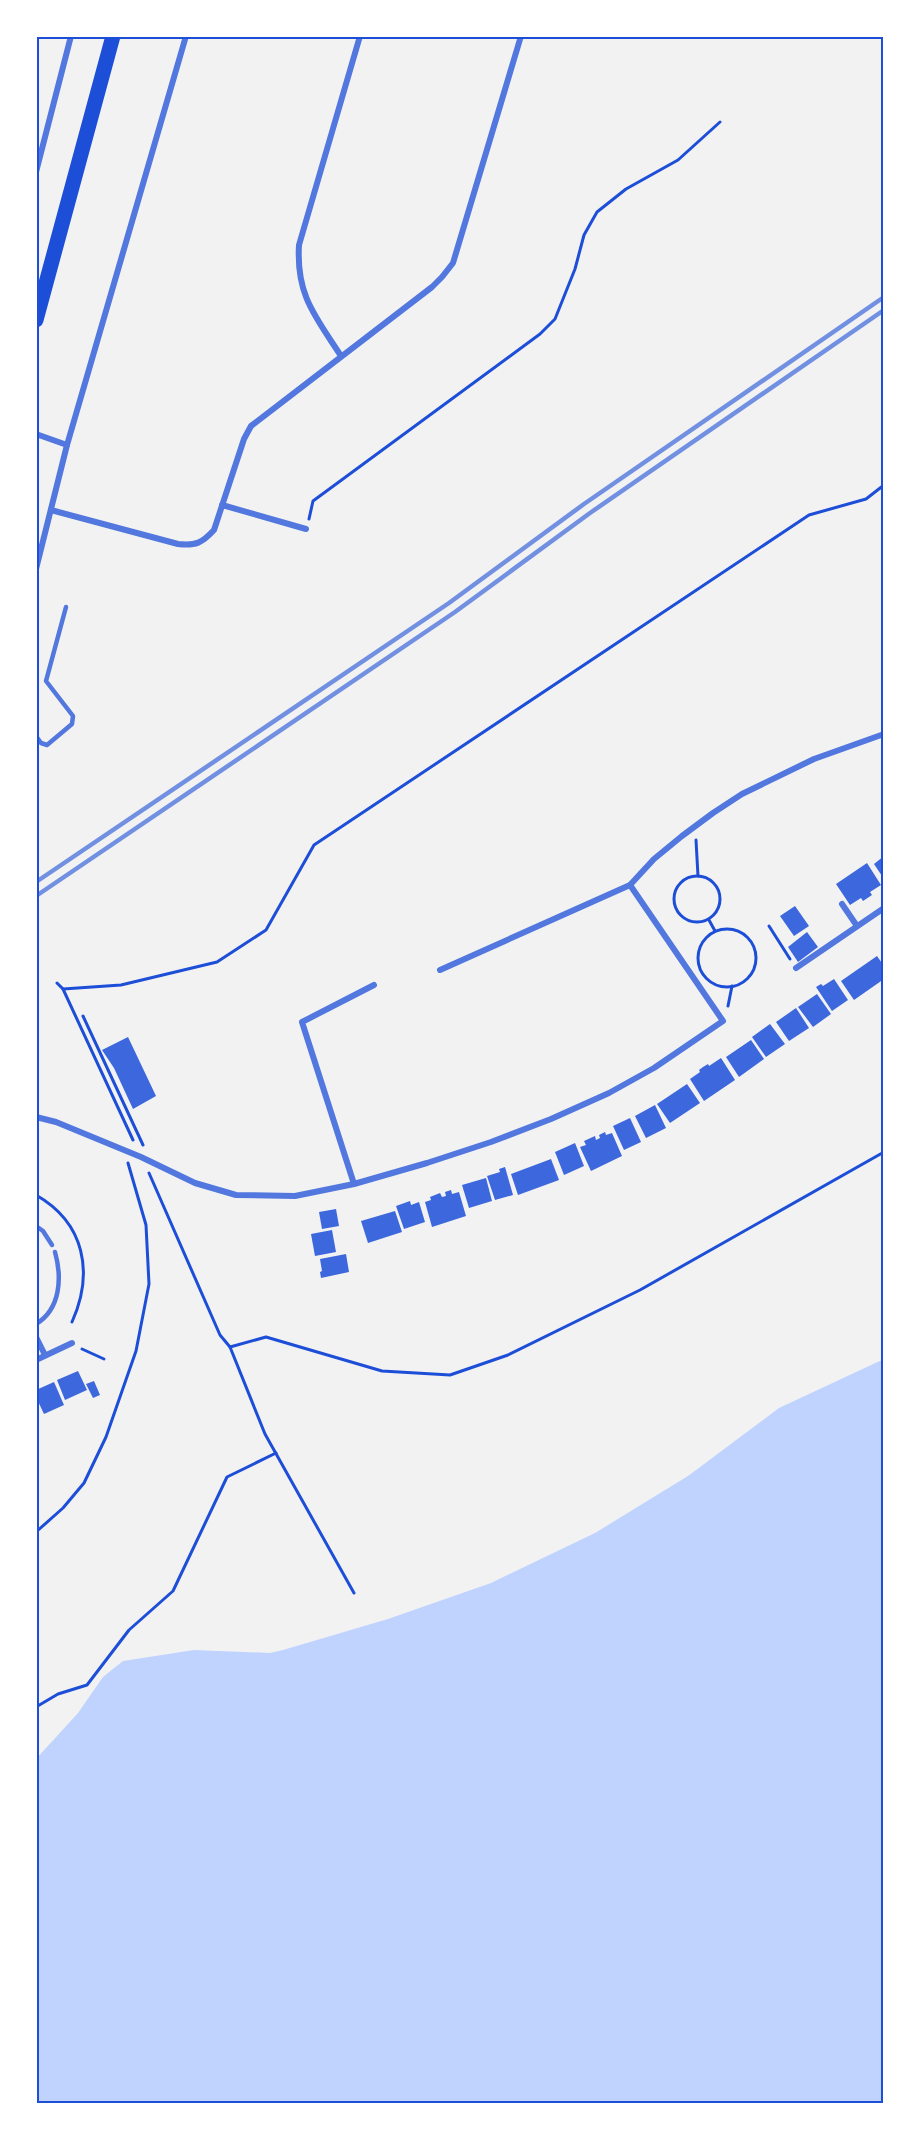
<svg xmlns="http://www.w3.org/2000/svg" width="920" height="2140" viewBox="0 0 920 2140" font-family="Inter,sans-serif">
<rect width="100%" height="100%" fill="#f2f2f2"/>
<polygon fill="#bfd3fe" points="884,1359 884,2104 36,2104 36,1759 78,1713 103,1677 123,1661 194,1650 270,1653 283,1650 388,1619 491,1583 595,1533 688,1476 779,1408"/>
<g fill="#3d67dc">
<polygon points="884,856 884,879 874,864"/>
<polygon points="867,863 881,885 870,892 872,895 863,901 861,898 850,905 836,884"/>
<polygon points="795,906 809,926 794,936 780,916"/>
<polygon points="807,932 818,947 798,962 788,947"/>
<polygon points="877,956 884,966 884,979 854,1000 841,981"/>
<polygon points="834,979 848,1000 832,1011 816,987 821,984 823,986"/>
<polygon points="817,994 831,1014 813,1027 798,1007"/>
<polygon points="796,1008 809,1028 789,1041 776,1022"/>
<polygon points="770,1024 785,1044 766,1057 752,1037"/>
<polygon points="128,1037 156,1096 133,1109 114,1068 102,1050"/>
<polygon points="751,1040 764,1059 739,1077 726,1057"/>
<polygon points="721,1058 735,1080 704,1101 690,1079 700,1072 699,1070 703,1067 708,1064 709,1066"/>
<polygon points="687,1084 700,1103 670,1123 657,1104"/>
<polygon points="655,1105 666,1128 646,1138 635,1116"/>
<polygon points="630,1118 641,1142 624,1150 613,1126"/>
<polygon points="605,1132 606,1135 612,1133 622,1156 591,1171 580,1147 586,1145 584,1141 595,1136 596,1140 600,1138 599,1135"/>
<polygon points="575,1143 584,1166 564,1175 555,1152"/>
<polygon points="551,1159 559,1180 518,1195 511,1174"/>
<polygon points="505,1167 513,1195 495,1200 487,1176 500,1172 499,1169"/>
<polygon points="486,1178 492,1201 469,1208 462,1185"/>
<polygon points="451,1190 452,1194 459,1192 466,1216 432,1227 425,1202 431,1200 430,1197 440,1193 442,1197 446,1196 445,1192"/>
<polygon points="410,1201 411,1205 419,1202 425,1222 404,1229 396,1206"/>
<polygon points="336,1209 339,1226 322,1229 319,1212"/>
<polygon points="395,1211 402,1232 368,1243 361,1221"/>
<polygon points="332,1230 336,1252 315,1256 311,1234"/>
<polygon points="346,1254 349,1272 321,1278 320,1272 322,1271 320,1259"/>
<polygon points="78,1371 87,1390 65,1400 57,1380"/>
<polygon points="94,1381 100,1395 93,1398 86,1384"/>
<polygon points="54,1382 64,1405 44,1414 36,1397 36,1390"/>
</g>
<g fill="none" stroke-linecap="round" stroke-linejoin="round">
<g stroke="#1d4ed8" stroke-width="3">
<polyline points="309,519 313,501 540,334 555,319 575,269 584,235 597,212 626,189 678,160 720,122"/>
<polyline points="696,840 698,876"/>
<circle cx="697" cy="899" r="23"/>
<polyline points="709,920 715,931"/>
<polyline points="769,926 790,959"/>
<circle cx="727" cy="958" r="29"/>
<polyline points="57,983 63,989 133,1140"/>
<polyline points="63,989 121,985 217,962 266,930 314,845 809,515 866,499 884,485"/>
<polyline points="728,1006 732,986"/>
<polyline points="83,1016 143,1145"/>
<polyline points="149,1173 220,1335 230,1347 265,1434 354,1593"/>
<path d="M36,1195C85,1223 94,1273 72,1322"/>
<polyline points="230,1347 266,1337 382,1371 450,1375 508,1355 640,1290 884,1152"/>
<polyline points="82,1349 104,1359"/>
<polyline points="36,1532 63,1508 84,1483 106,1437 136,1351 149,1284 146,1225 128,1163"/>
<polyline points="36,1707 58,1694 87,1685 129,1630 173,1591 227,1477 276,1453"/>
</g>
<g stroke="#5277de" stroke-width="4.5">
<polyline points="36,736 41,743 47,745 72,724 73,716 46,681 66,607"/>
<polyline points="36,1226 43,1231 52,1245"/>
<path d="M36,1324C61,1309 62,1277 55,1252"/>
</g>
<g stroke="#5277de" stroke-width="6">
<polyline points="36,172 71,36"/>
<path d="M341,356C315,316 296,295 299,245L360,36"/>
<polyline points="36,434 67,445"/>
<polyline points="222,505 306,529"/>
<path d="M51,510L178,544C196,546 202,543 214,530L244,439L251,426L432,287L442,277L453,263L521,36"/>
<polyline points="36,569 67,445 186,36"/>
<polyline points="842,904 857,926"/>
<polyline points="796,968 884,908"/>
<polyline points="440,970 630,885 654,859 682,836 713,813 742,794 814,759 884,734"/>
<polyline points="36,1117 56,1122 141,1157 195,1183 236,1195 295,1196 354,1184 427,1163 491,1142 551,1119 609,1093 654,1068 723,1021 630,885"/>
<polyline points="354,1184 302,1022 374,985"/>
<polyline points="36,1337 45,1355"/>
<polyline points="36,1360 72,1343"/>
</g>
<polyline stroke="#1d4ed8" stroke-width="15" points="36,320 113,36"/>
<g stroke="#7290e2" stroke-width="4.5">
<polyline points="36,882 449,603 584,504 884,297"/>
<polyline points="36,896 455,612 590,513 884,310"/>
</g>
</g>
<rect width="920" height="2140" fill="none" stroke="#ffffff" stroke-width="75"/>
<rect x="38" y="38" width="844" height="2064" fill="none" stroke="#1d4ed8" stroke-width="2"/>
</svg>
